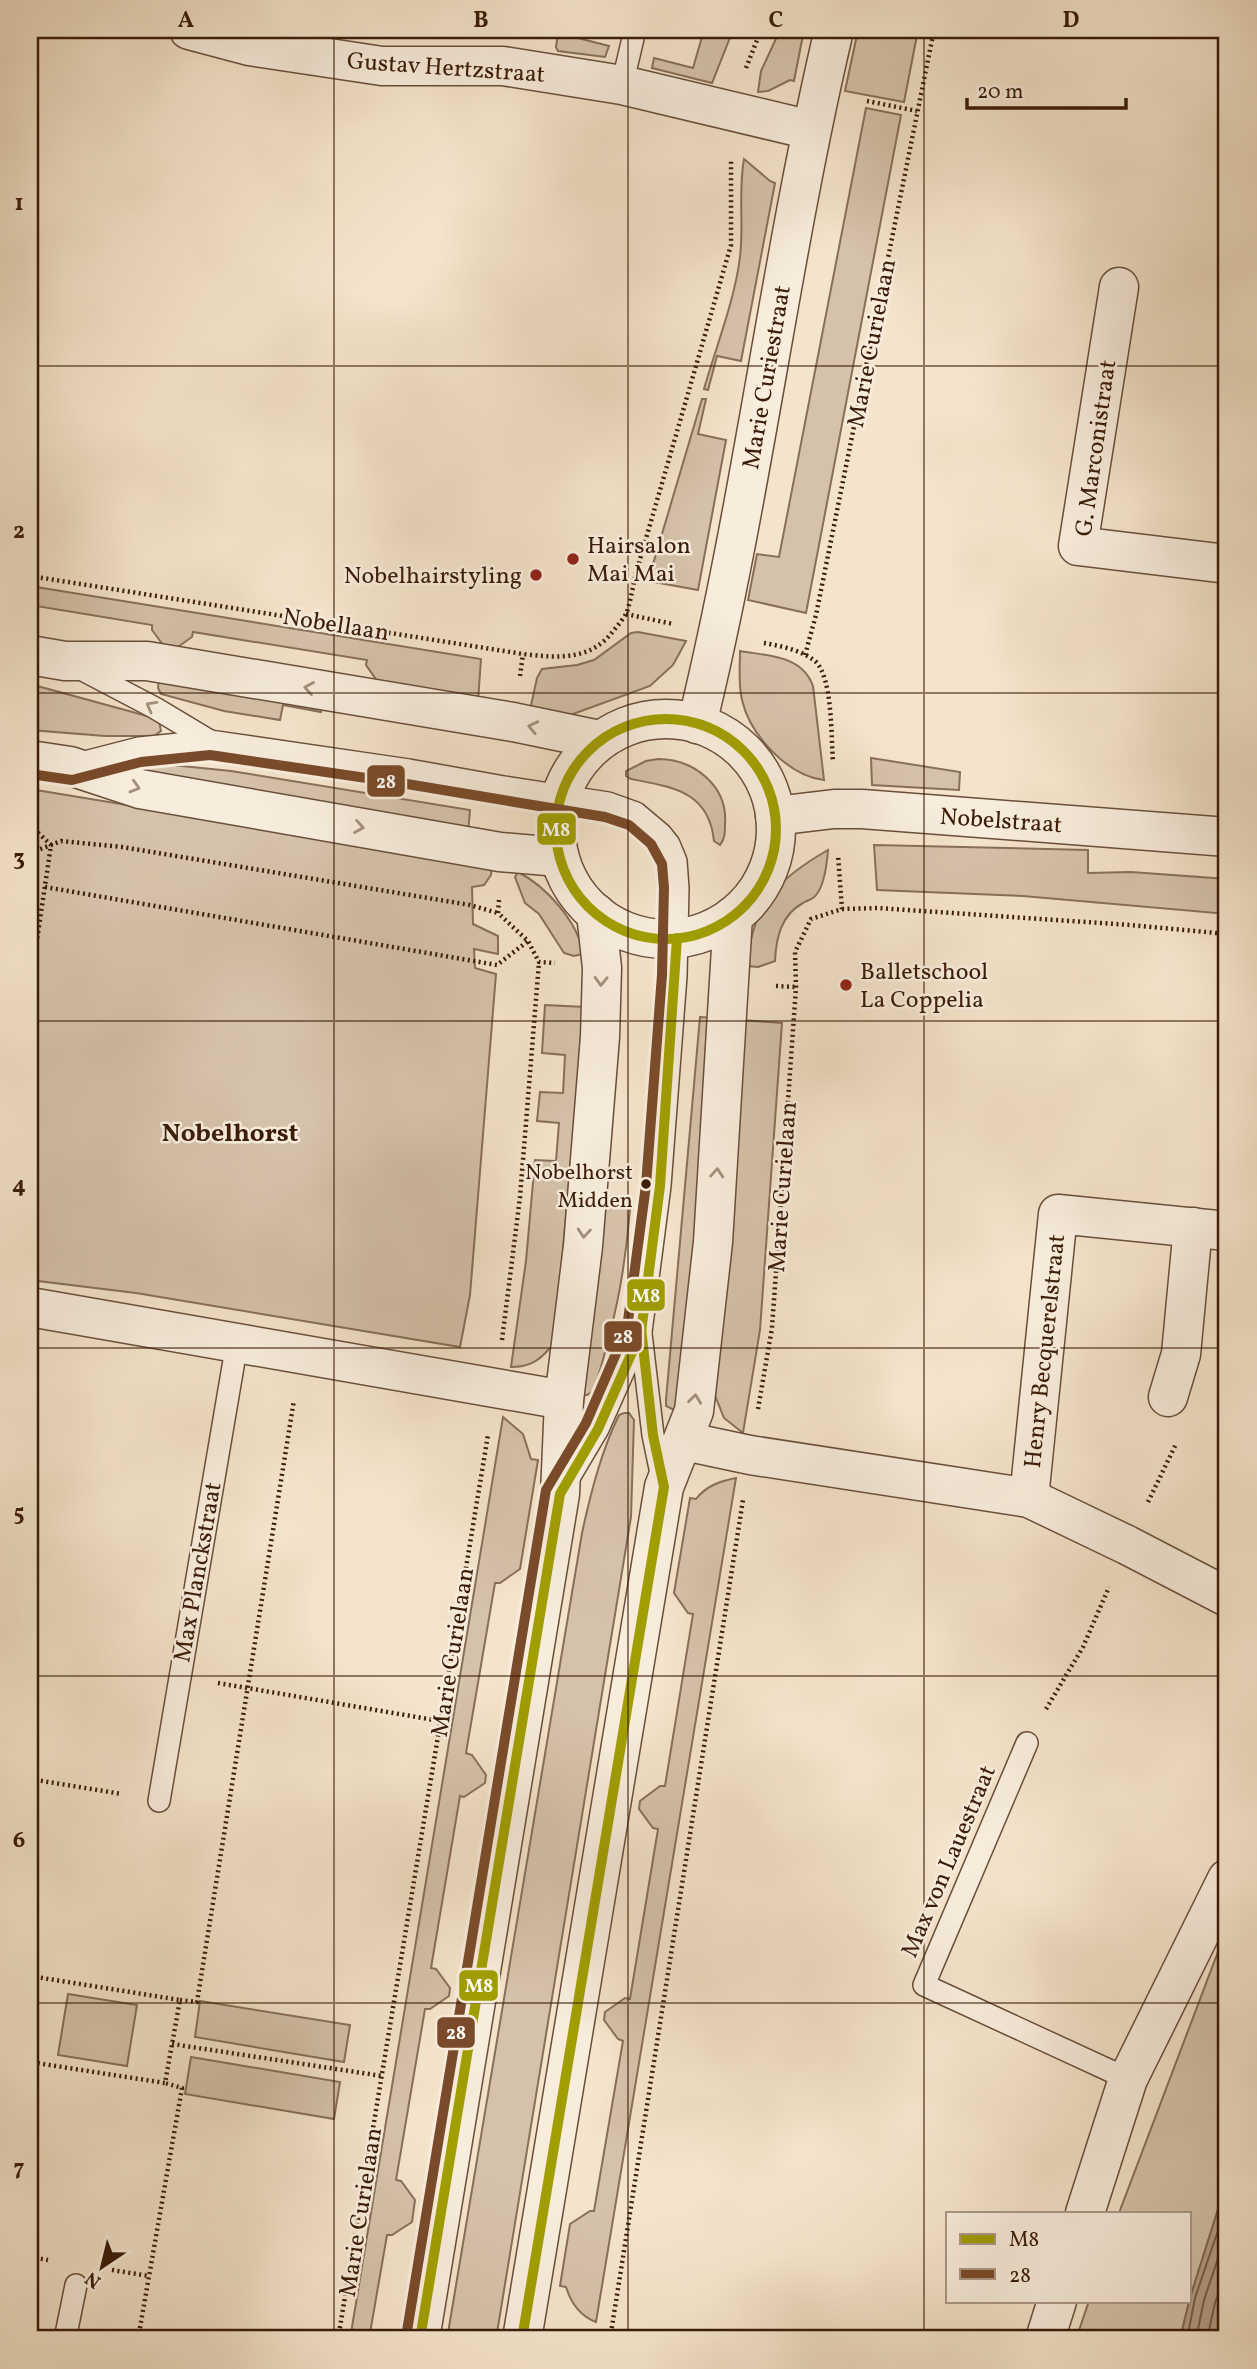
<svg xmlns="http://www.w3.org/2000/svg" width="1257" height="2369" viewBox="0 0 1257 2369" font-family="Vollkorn,serif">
<rect width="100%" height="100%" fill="#f4e4cb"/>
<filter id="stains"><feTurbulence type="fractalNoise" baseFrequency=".00286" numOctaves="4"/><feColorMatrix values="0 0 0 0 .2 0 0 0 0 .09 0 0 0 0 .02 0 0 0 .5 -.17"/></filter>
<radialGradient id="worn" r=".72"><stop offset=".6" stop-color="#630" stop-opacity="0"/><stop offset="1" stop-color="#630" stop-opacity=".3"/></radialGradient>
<g fill="#d5c2aa" stroke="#886f59" stroke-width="2">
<polygon points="561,30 571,30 570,36 609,46 605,57 558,51 556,47 558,33"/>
<polygon points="704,30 733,30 712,83 652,68 654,58 693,68"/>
<polygon points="780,30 804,30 794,81 790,80 768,91 758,92 761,71"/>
<polygon points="858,30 918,30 904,102 845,91"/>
<polygon points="866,108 901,115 806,613 748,600 757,554 779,557"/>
<path d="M744,159L770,181L775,183L741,361L717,356L708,390L704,389C716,347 735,299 740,257C744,224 738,191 744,159Z"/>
<polygon points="702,399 706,399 698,434 726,440 698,590 648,581"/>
<polygon points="30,586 481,659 478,701 380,685 366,665 367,660 193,632 192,637 172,651 166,649 152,630 152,625 30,605"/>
<polygon points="638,632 686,641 673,665 650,686 573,714 555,715 530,710 537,678 542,669 577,665 594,660 631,633"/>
<path d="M740,651C768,656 802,655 813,686L824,780C788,776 750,735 742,700C738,684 740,667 740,651Z"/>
<polygon points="159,677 323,704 321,712 283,705 280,720 224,711 161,694 158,688"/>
<polygon points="30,684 147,716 159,721 161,731 154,736 105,736 30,730"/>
<polygon points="871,758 960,772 959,790 872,785"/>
<path d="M658,759C694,759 728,786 725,824C725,832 725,839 720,845L714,841C709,791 672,787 631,779L626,776V771L646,761Z"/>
<polygon points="152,763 231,771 470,810 468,833 143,779 144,769"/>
<polygon points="30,789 492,865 491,875 484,885 472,887 473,924 498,936 498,954 474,949 475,968 496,974 470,1295 460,1347 136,1293 30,1280"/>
<polygon points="874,845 1088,850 1088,873 1131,872 1227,879 1227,914 1023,896 877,890"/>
<path d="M828,850C827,863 824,890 813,898C810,900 806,901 803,903C781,915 776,938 775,961L758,967L747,966C752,905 777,879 828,850Z"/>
<path d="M518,872C546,886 579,923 583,954L574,956L564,953L539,914L525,903L515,877Z"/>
<path d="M545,1005L585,1007L554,1349H549C538,1362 528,1367 511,1367L526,1261L535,1160L556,1161L559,1123L537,1121L540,1092L563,1093L565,1055L542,1053Z"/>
<polygon points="700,1017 715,1018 678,1412 666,1406 666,1400"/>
<polygon points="742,1020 782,1023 760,1330 743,1433 724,1418 714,1393"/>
<path d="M598,1205L630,1207V1209C625,1274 614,1325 595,1387C590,1396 586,1396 576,1395Z"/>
<path d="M624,1413H629L634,1420L631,1517L496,2339H447L582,1533C591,1492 601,1452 619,1415Z"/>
<polygon points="503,1417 523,1434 531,1459 538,1460 520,1569 500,1583 495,1583 466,1753 472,1755 486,1775 485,1783 464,1797 460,1796 431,1968 436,1969 450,1988 449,1996 430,2009 425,2009 396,2180 401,2181 415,2200 412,2222 392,2235 387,2235 369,2339 350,2339"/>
<path d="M736,1478L596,2322C580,2316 571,2303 566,2287L560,2286L570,2224L590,2211H594L623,2041L618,2039L604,2020L605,2012L625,1998L630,1999L658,1829L653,1828L639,1809L640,1801L660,1786H665L693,1614L688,1613L674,1593L690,1498L696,1499C706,1486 720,1481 736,1478Z"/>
<polygon points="1227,1928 1227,2181 1190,2298 1180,2339 1076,2339 1089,2301 1189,2301 1189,2213 1119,2213"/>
<polygon points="68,1994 137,2005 127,2066 58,2055"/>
<polygon points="200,2001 350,2025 344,2062 195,2037"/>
<polygon points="191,2057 340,2082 334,2119 185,2094"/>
</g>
<polygon fill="#b5a089" stroke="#846b55" stroke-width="2" points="1227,2181 1227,2339 1180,2339 1190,2298"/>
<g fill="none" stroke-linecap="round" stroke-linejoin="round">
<g stroke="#785e48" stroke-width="2">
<polyline points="1187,2339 1195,2298 1227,2204"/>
<polyline points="1196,2339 1204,2300 1227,2232"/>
<polyline points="1207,2339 1215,2303 1227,2267"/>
</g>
<g stroke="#694e39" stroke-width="24">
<g id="service">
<polyline points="622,85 635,30"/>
<polyline points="77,667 155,708 210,741"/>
<polyline points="77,764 139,748 210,741 409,770 504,787 608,803 636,813 661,834 669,844 676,861 678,888 676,976 660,1186 641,1332 598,1429 566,1483"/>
<polyline points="641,1334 653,1435 662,1478"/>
<polyline points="1027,1743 924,1985 1128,2079"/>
<polyline points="159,1801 237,1343"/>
<polyline points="65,2339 76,2285"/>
</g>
</g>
<g stroke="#694e39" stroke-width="41">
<g id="minor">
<polyline points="189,30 249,46 382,66 503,66 622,85 811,130"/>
<polyline points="1119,287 1078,546 1227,564"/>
<path d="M697,724C753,495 780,259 834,30"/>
<polyline points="775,816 834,809 862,809 1227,837"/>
<polyline points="30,1307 564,1400"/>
<polyline points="1168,1397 1181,1354 1193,1227"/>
<polyline points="684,1441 750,1455 1029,1498 1127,1545 1227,1597"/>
<polyline points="1029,1498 1058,1214 1227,1231"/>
<polyline points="1085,2213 1128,2079 1227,1879"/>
<polyline points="1045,2339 1057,2301"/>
</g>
</g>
<g stroke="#694e39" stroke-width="41">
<g id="tertiary">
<polyline points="30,655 65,661 147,661 513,722 600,740"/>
<circle cx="666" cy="829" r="110"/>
<polyline points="30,760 70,766 140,789 500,852 559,857"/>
<polyline points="420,2339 560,1494 564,1400 583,1246 600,1037 602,968 596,913"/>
<polyline points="522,2339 664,1487 694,1411 713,1242 733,916"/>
</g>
</g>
<g stroke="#3b1c08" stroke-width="4.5" stroke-dasharray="2 3.5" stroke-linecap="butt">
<polyline points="746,68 761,30"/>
<polyline points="867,101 917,111"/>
<path d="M30,576L523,654C558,658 591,661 614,630C619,624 624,618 627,612C631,599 633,586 636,573L731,245V159"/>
<polyline points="626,614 673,624"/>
<path d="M764,643C781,646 801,650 815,661C833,677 831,739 833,762"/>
<polyline points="805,655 816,615 934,30"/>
<polyline points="520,676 523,654"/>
<polyline points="30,825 51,845 30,987"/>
<polyline points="30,853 61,841 122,847 470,905 498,913"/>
<polyline points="45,887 497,965 528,941"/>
<polyline points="499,900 498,913 528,941 539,962 555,963"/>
<polyline points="842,909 878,908 1130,925 1227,934"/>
<polyline points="776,986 796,987"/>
<polyline points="502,1340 520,1197 539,962"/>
<polyline points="758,1409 772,1328 796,987 795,952 811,919 842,909 838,855"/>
<polyline points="1148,1502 1176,1444"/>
<polyline points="218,1683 440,1721"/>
<polyline points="1046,1709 1083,1647 1109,1587"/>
<polyline points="30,1779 122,1794"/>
<polyline points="30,1976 180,2000 165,2083 30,2062"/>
<polyline points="180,2000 197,2002 294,1400"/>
<polyline points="172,2044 382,2076"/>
<polyline points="30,2257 48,2260"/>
<polyline points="112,2270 149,2276"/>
<polyline points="138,2339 182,2088 165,2083"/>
<polyline points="338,2339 488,1435"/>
<polyline points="610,2339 743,1500"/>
</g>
<use href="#service" stroke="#f8eddd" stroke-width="21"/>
<use href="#minor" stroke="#f8eddd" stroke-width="38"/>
<use href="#tertiary" stroke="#f8eddd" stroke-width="38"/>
<g stroke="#f8eddd" stroke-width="16">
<g id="bus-1">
<circle cx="666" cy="829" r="110"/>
<polyline points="420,2339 560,1494 598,1429 641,1332 660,1186 677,938"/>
<polyline points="522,2339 664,1487 653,1435 641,1328"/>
</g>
</g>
<g stroke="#f8eddd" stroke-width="16">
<polyline id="bus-2" points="30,774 72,780 141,762 210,755 407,784 605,817 629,825 651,844 662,864 664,888 662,975 646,1185 627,1328 586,1423 546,1490 406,2337"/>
</g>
<use href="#bus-1" stroke="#a19e02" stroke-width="10"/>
<use href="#bus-2" stroke="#7a4b2a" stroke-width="10"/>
</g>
<defs><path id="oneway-chevron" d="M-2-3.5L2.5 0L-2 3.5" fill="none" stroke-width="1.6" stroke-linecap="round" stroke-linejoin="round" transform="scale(1.75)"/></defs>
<g stroke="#a38f7d">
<use href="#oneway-chevron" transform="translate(309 688) rotate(-170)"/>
<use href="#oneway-chevron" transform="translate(151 706) rotate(-151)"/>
<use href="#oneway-chevron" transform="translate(533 727) rotate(-168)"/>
<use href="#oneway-chevron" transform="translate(135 787) rotate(16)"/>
<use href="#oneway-chevron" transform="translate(359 827) rotate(10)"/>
<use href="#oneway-chevron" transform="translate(601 981) rotate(92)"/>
<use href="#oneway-chevron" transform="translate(717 1173) rotate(-86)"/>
<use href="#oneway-chevron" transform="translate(584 1233) rotate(95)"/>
<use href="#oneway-chevron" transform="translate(695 1399) rotate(-83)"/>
</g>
<path fill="none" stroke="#3b1c08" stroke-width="2" stroke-opacity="0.55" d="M334,30V2339M628,30V2339M924,30V2339M30,366H1227M30,693H1227M30,1021H1227M30,1348H1227M30,1676H1227M30,2003H1227"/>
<g fill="#8f2418" stroke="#f8eddd" stroke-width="2.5">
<circle cx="573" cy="559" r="7"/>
<circle cx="536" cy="575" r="7"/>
<circle cx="846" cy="985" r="7"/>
</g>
<circle fill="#3b1c08" stroke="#f8eddd" stroke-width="2.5" cx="646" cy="1184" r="6"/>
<g text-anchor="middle" stroke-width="5" stroke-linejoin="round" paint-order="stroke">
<g font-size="22" fill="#3b1c08" stroke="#f8eddd" text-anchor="end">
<text x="633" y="1179">Nobelhorst<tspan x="633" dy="28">Midden</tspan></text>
</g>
<g font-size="24" fill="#3b1c08" stroke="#f8eddd">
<text transform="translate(446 67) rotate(4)" y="8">Gustav Hertzstraat</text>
<text transform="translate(871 343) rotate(-79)" y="8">Marie Curielaan</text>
<text transform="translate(766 377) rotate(-80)" y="8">Marie Curiestraat</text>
<text transform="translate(1095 448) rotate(-82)" y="8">G. Marconistraat</text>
<text transform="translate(336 624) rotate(9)" y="8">Nobellaan</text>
<text transform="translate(1001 820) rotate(4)" y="8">Nobelstraat</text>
<text transform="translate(782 1187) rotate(-86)" y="8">Marie Curielaan</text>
<text transform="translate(1044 1351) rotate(-84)" y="8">Henry Becquerelstraat</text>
<text transform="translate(197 1572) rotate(-80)" y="8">Max Planckstraat</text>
<text transform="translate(452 1652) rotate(-81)" y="8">Marie Curielaan</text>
<text transform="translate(948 1861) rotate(-67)" y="8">Max von Lauestraat</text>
<text transform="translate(360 2212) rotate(-81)" y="8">Marie Curielaan</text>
</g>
<g font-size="24" fill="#3b1c08" stroke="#f8eddd" text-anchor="start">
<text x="587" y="553">Hairsalon<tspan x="587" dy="28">Mai Mai</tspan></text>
<text x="522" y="583" text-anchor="end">Nobelhairstyling</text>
<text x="860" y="979">Balletschool<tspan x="860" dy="28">La Coppelia</tspan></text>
</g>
<g font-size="26" font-weight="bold" fill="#3b1c08" stroke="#f8eddd">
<text x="230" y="1141">Nobelhorst</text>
</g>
</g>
<g stroke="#f8eddd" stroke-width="2.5">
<rect x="366" y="764" width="40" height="34" rx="7" fill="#7a4b2a"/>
<rect x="536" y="812" width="41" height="34" rx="7" fill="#a19e02"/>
<rect x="626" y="1278" width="40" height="34" rx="7" fill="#a19e02"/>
<rect x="603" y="1320" width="40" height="33" rx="7" fill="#7a4b2a"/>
<rect x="458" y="1969" width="41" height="33" rx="7" fill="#a19e02"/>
<rect x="436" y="2016" width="40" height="33" rx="7" fill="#7a4b2a"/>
</g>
<g font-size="19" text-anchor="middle" font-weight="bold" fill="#fff">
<text x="386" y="788">28</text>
<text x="556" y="836">M8</text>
<text x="646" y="1302">M8</text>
<text x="623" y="1343">28</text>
<text x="479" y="1992">M8</text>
<text x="456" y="2039">28</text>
</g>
<rect width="1257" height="2369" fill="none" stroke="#f4e4cb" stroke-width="77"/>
<rect x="946" y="2212" width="245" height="91" fill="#f8eddd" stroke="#ac9988" stroke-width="2"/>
<rect x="960" y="2234" width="35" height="10" fill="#a19e02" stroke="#ac9988" stroke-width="2"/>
<text x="1009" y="2246" font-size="21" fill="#3b1c08">M8</text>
<rect x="960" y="2269" width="35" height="10" fill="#7a4b2a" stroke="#ac9988" stroke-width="2"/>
<text x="1009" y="2282" font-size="21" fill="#3b1c08">28</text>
<g transform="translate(102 2267) rotate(215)" stroke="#f8eddd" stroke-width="5" paint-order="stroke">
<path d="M0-5L12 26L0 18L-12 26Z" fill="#3b1c08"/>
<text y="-10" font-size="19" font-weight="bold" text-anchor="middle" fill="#3b1c08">N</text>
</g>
<path d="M967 98v10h159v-10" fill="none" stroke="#3b1c08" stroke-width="3.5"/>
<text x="977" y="98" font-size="21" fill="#3b1c08" stroke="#f8eddd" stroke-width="5" paint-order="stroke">20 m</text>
<rect x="38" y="38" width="1180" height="2292" fill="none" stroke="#3b1c08" stroke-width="2.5"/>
<g font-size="23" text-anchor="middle" font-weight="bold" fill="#3b1c08">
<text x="186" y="27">A</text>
<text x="481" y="27">B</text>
<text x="776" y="27">C</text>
<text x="1071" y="27">D</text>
<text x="19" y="210">1</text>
<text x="19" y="538">2</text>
<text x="19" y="865">3</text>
<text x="19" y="1192">4</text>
<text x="19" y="1520">5</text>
<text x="19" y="1847">6</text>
<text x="19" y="2175">7</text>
</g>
<rect width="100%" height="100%" filter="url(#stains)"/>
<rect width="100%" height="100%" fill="url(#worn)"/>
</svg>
